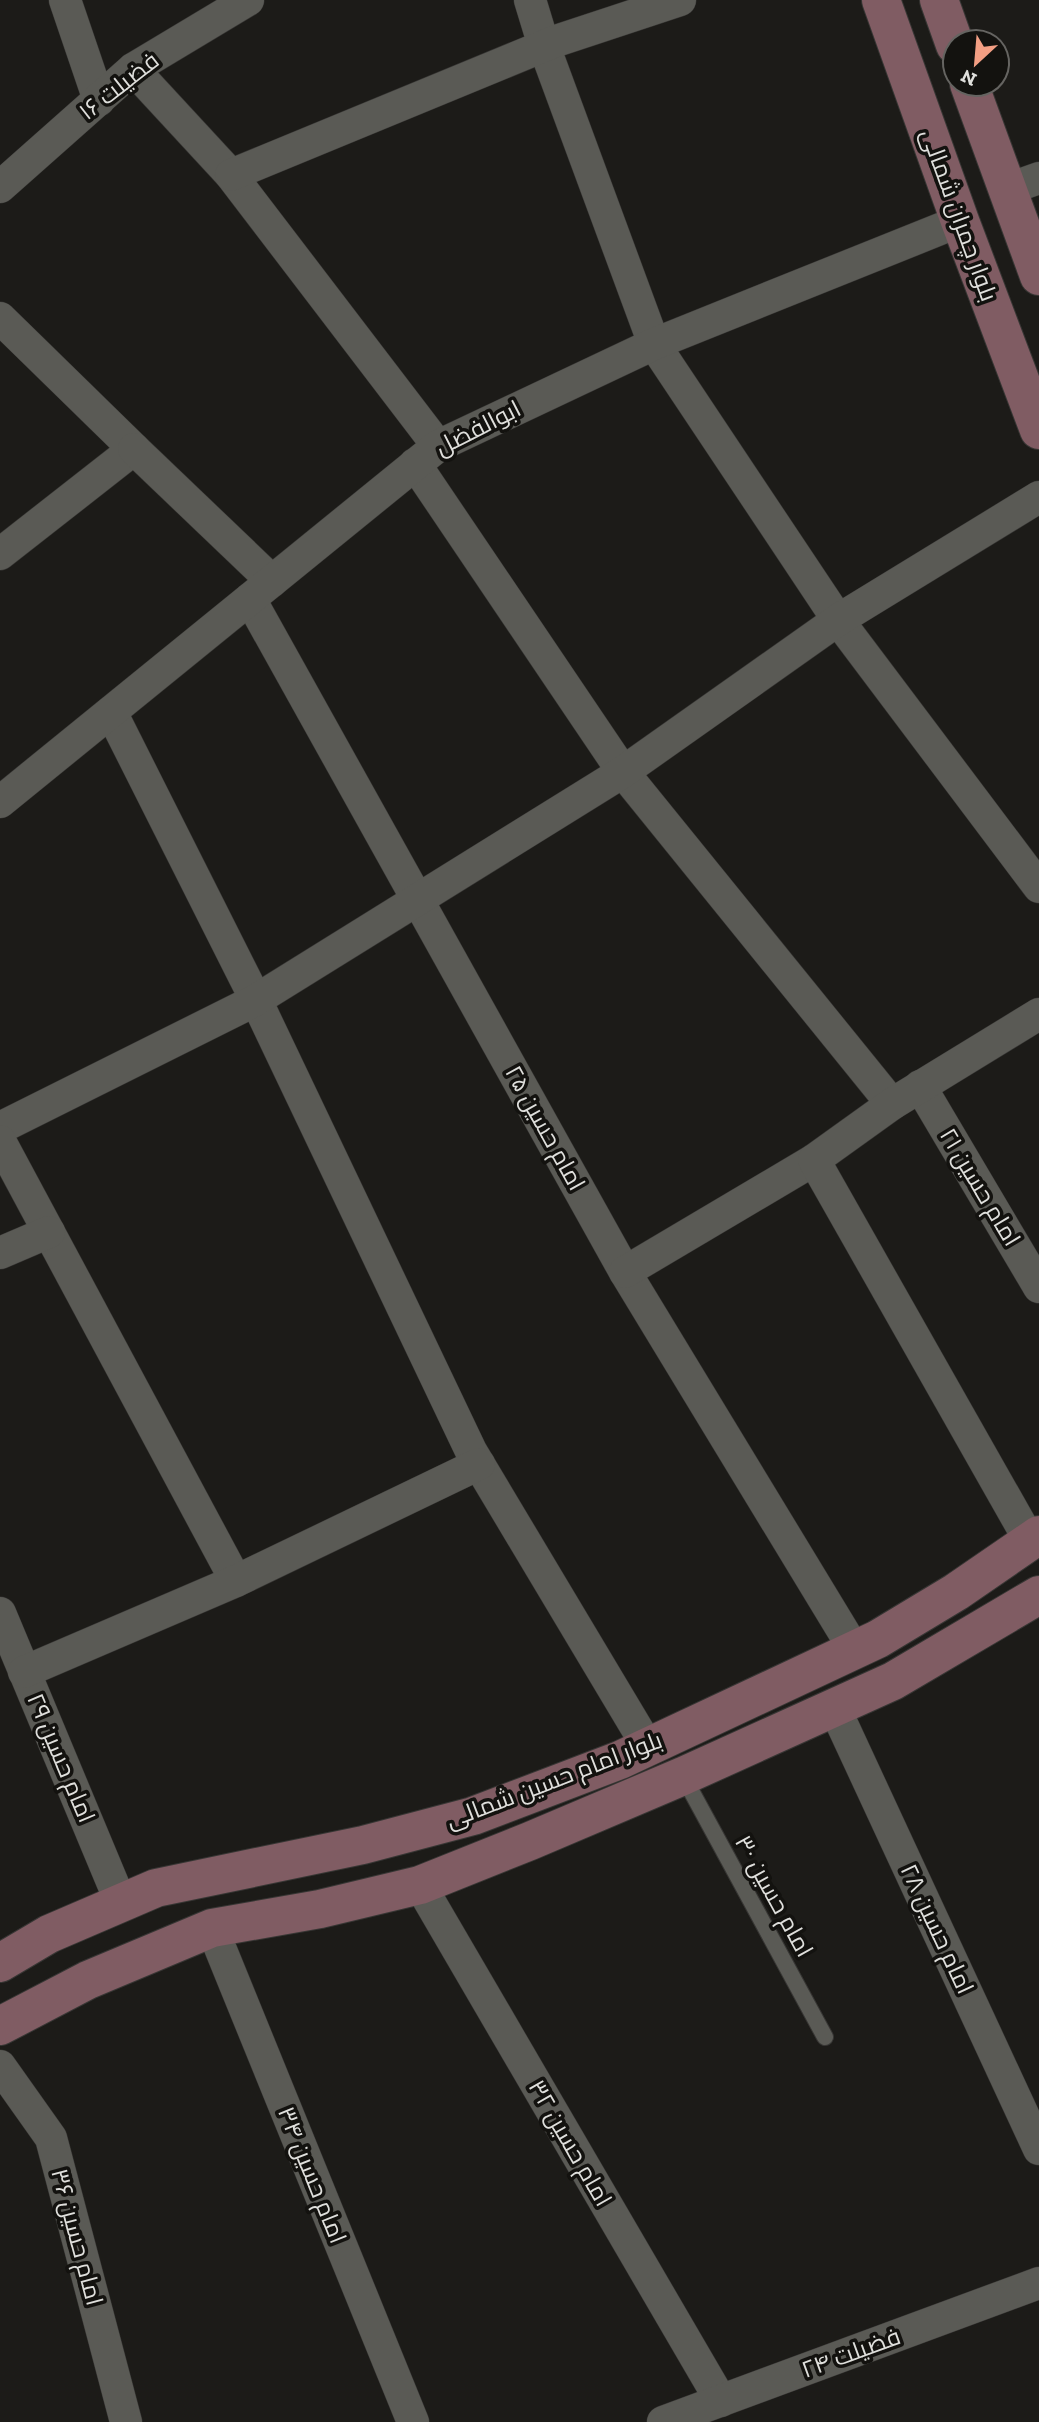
<svg xmlns="http://www.w3.org/2000/svg" width="1039" height="2422" viewBox="0 0 1039 2422" font-family="'Zilla Slab',Cairo,serif">
<rect width="100%" height="100%" fill="#1c1b18"/>
<g fill="none" stroke-linecap="round" stroke-linejoin="round">
<g stroke="#373634" stroke-width="18">
<polyline id="lane" points="683,1776 825,2037"/>
</g>
<g stroke="#373634" stroke-width="33">
<g id="street">
<polyline points="65,0 99,100"/>
<polyline points="530,0 544,46 654,344 838,620 1039,887"/>
<polyline points="133,69 231,175 438,446"/>
<polyline points="231,175 556,41 680,0"/>
<polyline points="0,187 133,69 248,0"/>
<polyline points="1008,189 1039,178"/>
<polyline points="0,318 134,449 0,554"/>
<polyline points="134,449 272,581"/>
<polyline points="415,464 623,772 892,1104"/>
<polyline points="250,599 625,1272 854,1649"/>
<polyline points="111,712 256,1000 471,1451 648,1747"/>
<polyline points="0,802 438,446 654,344 960,221"/>
<polyline points="920,1086 1039,1287"/>
<polyline points="0,1128 256,1000 623,772 838,620 1039,497"/>
<polyline points="0,1141 236,1581"/>
<polyline points="0,1253 49,1232"/>
<polyline points="625,1272 814,1160"/>
<polyline points="1030,1541 814,1160 892,1104 1039,1014"/>
<polyline points="0,1613 121,1903"/>
<polyline points="24,1672 236,1581 479,1464"/>
<polyline points="835,1709 1039,2149"/>
<polyline points="420,1885 721,2401"/>
<polyline points="212,1928 413,2422"/>
<polyline points="0,2066 51,2138 126,2422"/>
<polyline points="663,2422 1039,2283"/>
</g>
</g>
<g stroke="#373634" stroke-width="40">
<g id="secondary">
<polyline points="881,0 960,221 1039,430"/>
<polyline points="939,0 955,45"/>
<polyline points="969,84 1039,276"/>
<polyline points="0,1963 49,1934 156,1888 363,1845 473,1816 620,1760 878,1639 956,1592 1039,1535"/>
<polyline points="0,2026 88,1980 212,1928 320,1909 420,1885 530,1841 683,1776 893,1681 1039,1595"/>
</g>
</g>
<use href="#lane" stroke="#5a5a55" stroke-width="16"/>
<use href="#street" stroke="#5a5a55" stroke-width="32"/>
<use href="#secondary" stroke="#805c63" stroke-width="38"/>
</g>
<g text-anchor="middle" stroke-width="7" stroke-linejoin="round" paint-order="stroke">
<g font-size="24" fill="#dfdfdc" stroke="#13120f">
<text transform="translate(119 86) rotate(-38)" y="8">فضیلت ۱۶</text>
<text transform="translate(959 215) rotate(70)" y="8">بلوار چمران شمالی</text>
<text transform="translate(478 428) rotate(-27)" y="8">ابوالفضل</text>
<text transform="translate(545 1128) rotate(61)" y="8">امام حسین ۲۵</text>
<text transform="translate(980 1187) rotate(59)" y="8">امام حسین ۲۱</text>
<text transform="translate(61 1758) rotate(67)" y="8">امام حسین ۲۹</text>
<text transform="translate(554 1780) rotate(-21)" y="8">بلوار امام حسین شمالی</text>
<text transform="translate(774 1896) rotate(61)" y="8">امام حسین ۳۰</text>
<text transform="translate(937 1929) rotate(65)" y="8">امام حسین ۲۸</text>
<text transform="translate(570 2143) rotate(60)" y="8">امام حسین ۳۲</text>
<text transform="translate(312 2175) rotate(68)" y="8">امام حسین ۳۴</text>
<text transform="translate(77 2237) rotate(75)" y="8">امام حسین ۳۶</text>
<text transform="translate(851 2353) rotate(-20)" y="8">فضیلت ۲۴</text>
</g>
</g>
<g transform="translate(976 63) rotate(206)"><circle r="33" fill="#13120f" stroke="#656461" stroke-width="2"/>
<path d="M0-5L12 26L0 18L-12 26Z" fill="#f39f84"/>
<text y="-10" font-size="19" font-weight="bold" text-anchor="middle" fill="#dfdfdc">N</text>
</g>
</svg>
